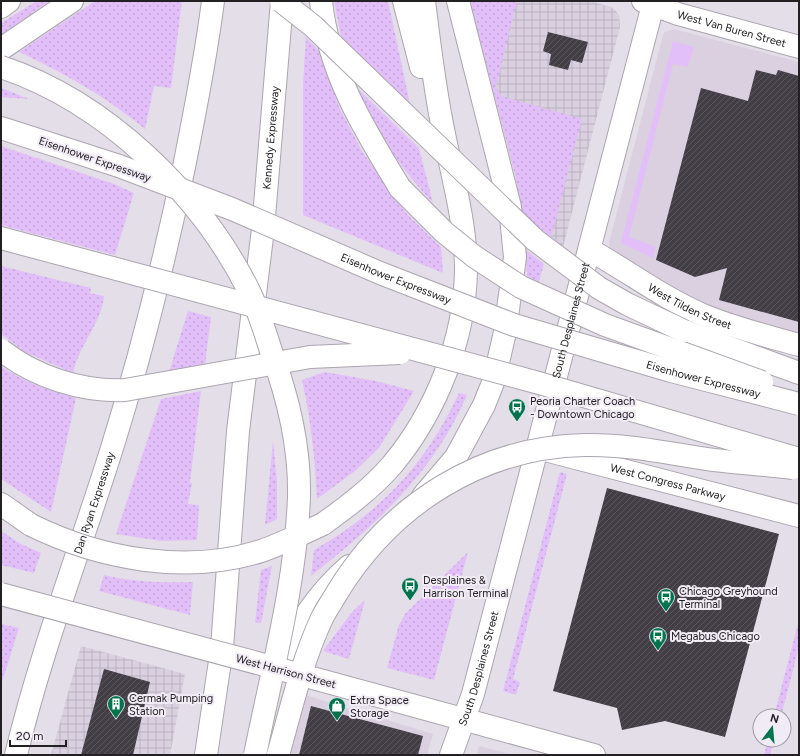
<svg xmlns="http://www.w3.org/2000/svg" width="800" height="756" viewBox="0 0 800 756" font-family="Figtree,sans-serif">
<defs>
<pattern id="industrial-grid" width="8" height="8" patternUnits="userSpaceOnUse"><rect width="8" height="8" fill="#dad0e0"/><path d="M0 4h8M4 0v8" fill="none" stroke="#bbb2c0"/></pattern>
<pattern id="grass-dots" width="8" height="8" patternUnits="userSpaceOnUse"><rect width="8" height="8" fill="#e2bff9"/><path d="M2 2h.1M6 6h.1" fill="none" stroke="#c2a4d5" stroke-width="1.8" stroke-linecap="round"/></pattern>
<pattern id="building-hatch" width="6" height="6" patternUnits="userSpaceOnUse"><rect width="6" height="6" fill="#433e46"/><path d="M-1 1l2-2M0 6l6-6M5 7l2-2" fill="none" stroke="#5b575e"/></pattern>
</defs>
<rect width="100%" height="100%" fill="#e4dee8"/>
<g fill="#dad0e0">
<polygon points="674,29 799,62 799,333 722,312 667,284 614,253 609,247 609,243 663,35 665,32"/>
<polygon points="305,695 433,734 427,755 290,755"/>
<polygon points="479,746 513,755 477,755"/>
</g>
<g fill="url(#industrial-grid)">
<polygon points="470,1 590,1 611,7 615,10 619,15 620,27 563,247 522,213 516,178"/>
<polygon points="81,646 185,674 170,755 51,755"/>
</g>
<g fill="url(#grass-dots)">
<polygon points="37,1 50,1 1,35 1,23"/>
<path d="M95,1H182L171,88L154,86L145,129C106,97 65,73 19,52Z"/>
<polygon points="334,1 388,1 410,104 341,37"/>
<polygon points="470,1 517,1 496,87 501,96 582,119 551,238 522,213 516,178"/>
<polygon points="306,37 319,51 339,107 362,151 407,214 441,247 443,273 303,215 303,84"/>
<path d="M355,86L419,148L433,203C400,168 375,130 355,86Z"/>
<polygon points="1,88 4,89 29,99 1,97"/>
<polygon points="1,146 114,184 134,193 115,255 1,225"/>
<polygon points="525,249 544,264 539,282 527,276"/>
<path d="M1,266L91,288L90,293L104,296C101,324 79,345 73,373L25,352L1,334Z"/>
<polygon points="188,311 211,317 205,364 169,372"/>
<path d="M1,366C24,382 49,391 76,398L51,512L1,479Z"/>
<path d="M325,372L376,381L414,391L379,448L355,471L317,499C315,459 311,420 302,380Z"/>
<polygon points="201,391 190,483 192,483 188,504 199,505 197,540 162,541 116,534 161,399"/>
<path d="M459,393L467,395C434,472 376,525 311,576L314,550C383,510 425,465 459,393Z"/>
<polygon points="273,441 277,481 277,519 265,525"/>
<polygon points="560,472 567,474 513,679 520,682 516,695 503,691"/>
<polygon points="1,531 19,543 41,553 34,573 1,565"/>
<polygon points="468,552 434,680 387,668 399,625 405,614"/>
<polygon points="272,566 261,623 255,623 261,570"/>
<path d="M104,575C133,582 163,583 193,582L190,615L99,591Z"/>
<polygon points="365,600 349,659 323,651 352,612"/>
<polygon points="799,620 799,647 781,716 774,716"/>
<polygon points="1,624 19,628 1,685"/>
<polygon points="768,740 774,740 770,755 764,755"/>
</g>
<polygon fill="#e2bff9" points="673,41 694,47 688,67 673,64 629,237 656,247 653,258 621,243"/>
<g fill="url(#building-hatch)">
<polygon points="548,32 588,42 582,63 571,60 568,70 549,65 551,54 543,51"/>
<polygon points="756,70 776,75 778,70 799,76 799,322 719,300 727,268 695,277 656,260 701,88 748,101"/>
<polygon points="607,488 779,534 725,737 665,721 622,730 617,708 553,691"/>
<polygon points="104,669 150,682 133,755 81,755"/>
<polygon points="311,706 423,736 418,755 299,755"/>
</g>
<g fill="none" stroke-linecap="round" stroke-linejoin="round">
<g stroke="#aba5af" stroke-width="24">
<g id="minor">
<path id="s1" d="M590,250C628,271 663,298 703,315C734,328 767,336 799,345"/>
<path id="s2" d="M545,450L799,516"/>
</g>
</g>
<g stroke="#aba5af" stroke-width="24">
<g id="major">
<path id="s3" d="M643,1L678,14L799,47"/>
<polyline points="309,677 594,755"/>
<path id="s4" d="M451,755L473,694L654,1"/>
</g>
</g>
<g stroke="#aba5af" stroke-width="24">
<g id="highway">
<path d="M321,1C328,71 364,129 400,188"/>
<polyline points="404,1 421,67"/>
<polyline points="1,7 9,1"/>
<polyline points="1,49 72,1"/>
<polyline points="1,128 119,166"/>
<polyline points="1,238 94,263"/>
<polyline points="684,331 799,373"/>
<polyline points="423,496 456,457 484,405 494,380 505,332 515,257 510,207 458,1"/>
<polyline points="1,504 31,525"/>
<path d="M323,524C348,506 372,488 392,465C436,412 465,340 466,270C466,221 451,172 442,124C434,83 429,42 424,1"/>
<path d="M280,667C296,626 316,595 349,566"/>
<path id="s5" d="M16,755C41,651 80,550 112,448C141,355 164,262 184,167C195,112 206,57 213,1"/>
<path id="s6" d="M206,755L222,648L238,431L263,229L282,1"/>
</g>
</g>
<use href="#minor" stroke="#fff" stroke-width="22"/>
<use href="#major" stroke="#fff" stroke-width="22"/>
<use href="#highway" stroke="#fff" stroke-width="22"/>
<g stroke="#aba5af" stroke-width="24" stroke-linecap="butt">
<polyline id="major-bridge" points="1,594 309,677"/>
</g>
<g stroke="#aba5af" stroke-width="24" stroke-linecap="butt">
<g id="highway-bridge">
<polyline points="281,1 313,26 535,240 599,288 627,304 684,331"/>
<path d="M1,67C106,102 202,195 250,293C259,312 265,332 271,351C288,397 300,447 299,496C296,583 272,670 255,755"/>
<path id="s7" d="M119,166L232,209L380,273L514,325L671,371L799,404"/>
<polyline points="400,188 444,232 475,257 521,287 605,325 762,382"/>
<polyline points="94,263 539,383 799,459"/>
<path d="M1,350C35,377 82,392 125,390L310,357L400,353"/>
<path d="M31,525C100,559 186,575 261,551C282,544 303,533 323,524"/>
<path d="M278,755C291,709 302,661 322,618C327,608 333,600 338,591C392,504 481,447 585,445C629,444 671,454 714,460C741,463 767,465 793,468"/>
</g>
</g>
<use href="#major-bridge" stroke="#fff" stroke-width="22"/>
<use href="#highway-bridge" stroke="#fff" stroke-width="22"/>
</g>
<defs>
<g id="bus-pin" transform="scale(0.9)"><path d="M0 17L-7.5 6A9.5 9.5 0 1 1 7.5 6Z" fill="#01744e" stroke="#f1ebf5"/><path d="M-5-6H5V4H4V6H2V4H-2V6H-4V4H-5ZM-3.5-4V0h7V-4ZM-3.5 1.2v1.5H-2V1.2ZM2 1.2v1.5H3.5V1.2Z" fill="#fff"/></g>
<g id="building-pin" transform="scale(0.9)"><path d="M0 17L-7.5 6A9.5 9.5 0 1 1 7.5 6Z" fill="#01744e" stroke="#f1ebf5"/><path d="M-4-6H4V6H1V3H-1V6H-4ZM-2.5-4.3h1.7v1.8h-1.7ZM.8-4.3h1.7v1.8H.8ZM-2.5-1h1.7V.8h-1.7ZM.8-1h1.7V.8H.8Z" fill="#fff"/></g>
<g id="shop-pin" transform="scale(0.9)"><path d="M0 17L-7.5 6A9.5 9.5 0 1 1 7.5 6Z" fill="#01744e" stroke="#f1ebf5"/><path d="M-5-2.5h2.3a2.7 3.5 0 0 1 5.4 0H5L5.5 6h-11ZM-1.5-2.5h3a1.5 2.3 0 0 0-3 0Z" fill="#fff"/></g>
</defs>
<g fill-rule="evenodd">
<use href="#bus-pin" x="517" y="407"/>
<use href="#bus-pin" x="410" y="586"/>
<use href="#bus-pin" x="666" y="597"/>
<use href="#bus-pin" x="658" y="636"/>
<use href="#building-pin" x="116" y="704"/>
<use href="#shop-pin" x="337" y="706"/>
</g>
<g text-anchor="middle" stroke-width="4" stroke-linejoin="round" paint-order="stroke">
<g font-size="11" fill="#232024" stroke="#f1ebf5">
<text dy="4" stroke="none"><textPath href="#s3" startOffset="93">West Van Buren Street</textPath></text>
<text dy="4" stroke="none"><textPath href="#s6" startOffset="621">Kennedy Expressway</textPath></text>
<text transform="translate(95 159) rotate(19)" y="4">Eisenhower Expressway</text>
<text dy="4" stroke="none"><textPath href="#s7" startOffset="299">Eisenhower Expressway</textPath></text>
<text dy="4" stroke="none"><textPath href="#s1" startOffset="115">West Tilden Street</textPath></text>
<text dy="4" stroke="none"><textPath href="#s4" startOffset="451">South Desplaines Street</textPath></text>
<text dy="4" stroke="none"><textPath href="#s7" startOffset="623">Eisenhower Expressway</textPath></text>
<text dy="4" stroke="none"><textPath href="#s2" startOffset="127">West Congress Parkway</textPath></text>
<text dy="4" stroke="none"><textPath href="#s5" startOffset="264">Dan Ryan Expressway</textPath></text>
<text dy="4" stroke="none"><textPath href="#s4" startOffset="91">South Desplaines Street</textPath></text>
<text transform="translate(286 671) rotate(15)" y="4">West Harrison Street</text>
</g>
<g font-size="11" fill="#232024" stroke="#f1ebf5" text-anchor="start">
<text x="530" y="405">Peoria Charter Coach<tspan x="530" dy="13">- Downtown Chicago</tspan></text>
<text x="423" y="584">Desplaines &amp;<tspan x="423" dy="13">Harrison Terminal</tspan></text>
<text x="679" y="595">Chicago Greyhound<tspan x="679" dy="13">Terminal</tspan></text>
<text x="671" y="640">Megabus Chicago</text>
<text x="129" y="702">Cermak Pumping<tspan x="129" dy="13">Station</tspan></text>
<text x="350" y="704">Extra Space<tspan x="350" dy="13">Storage</tspan></text>
</g>
</g>
<rect width="800" height="756" fill="none" stroke="#232024" stroke-width="4"/>
<g transform="translate(772 728) rotate(16)"><circle r="19" fill="#f1ebf5" stroke="#9f9aa1"/>
<path d="M0-3L7 15L0 10L-7 15Z" fill="#01744e"/>
<text y="-6" font-size="11" font-weight="bold" text-anchor="middle" fill="#232024">N</text>
</g>
<path d="M10 740v6h56v-6" fill="none" stroke="#232024" stroke-width="2"/>
<text x="16" y="740" font-size="12" fill="#232024" stroke="#f1ebf5" stroke-width="3" paint-order="stroke">20 m</text>
</svg>
